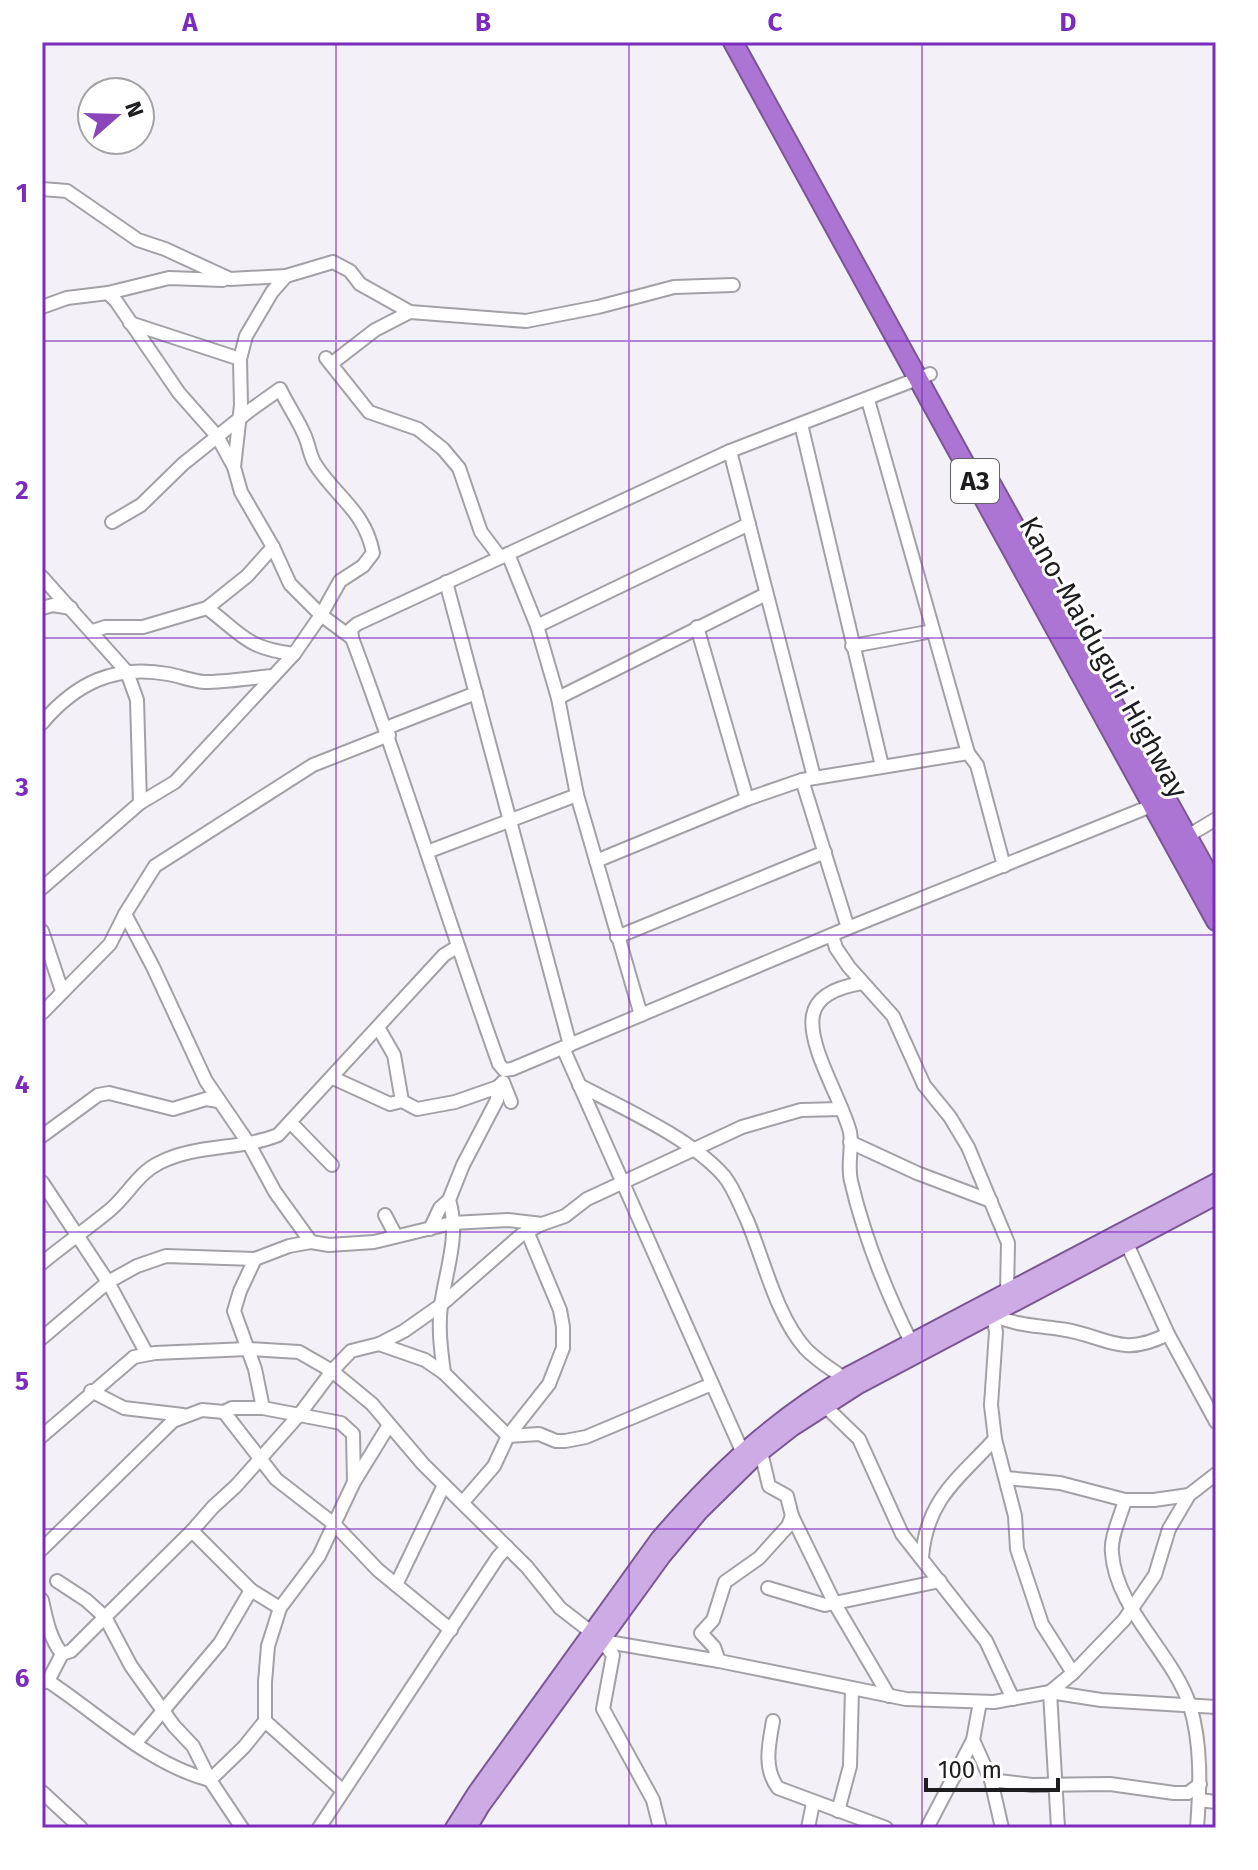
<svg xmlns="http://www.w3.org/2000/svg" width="1258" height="1870" viewBox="0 0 1258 1870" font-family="'Fira Sans',sans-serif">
<rect width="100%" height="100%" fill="#f4f0f7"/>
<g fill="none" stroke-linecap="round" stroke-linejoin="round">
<g stroke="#a3a0a6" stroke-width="16">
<g id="minor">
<polyline points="42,189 67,191 138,240 165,249 230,279 286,276 333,262 350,271 360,284 410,312 526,321 598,307 674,287 733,285"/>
<polyline points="286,276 272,292 246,336 240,359 241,405 234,467 241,492 273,547 290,584 321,615 352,638"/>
<polyline points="108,293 116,301 179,393 217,436 234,467"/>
<polyline points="42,307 67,298 108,293 169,278 223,280"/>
<polyline points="130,323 240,359"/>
<polyline points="326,358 369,412 418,429 443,449 459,468 481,532 500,557"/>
<polyline points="331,364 375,330 410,312"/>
<path d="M930,374L730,451L357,624L351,629L352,638C405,779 448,922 499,1064L504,1070L512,1069L848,928L1156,804"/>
<polyline points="868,400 968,753"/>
<polyline points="801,424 882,766"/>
<polyline points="730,451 814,777"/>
<polyline points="508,554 537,626 558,698 577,795 641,1015"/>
<polyline points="42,577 127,672 137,700 140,803"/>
<polyline points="446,582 570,1045"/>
<polyline points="42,608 53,605 71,608"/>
<polyline points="207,608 247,576 273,547"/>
<polyline points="537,626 749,524"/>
<polyline points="697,627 747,799"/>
<path d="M93,631L105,627H143L207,608C243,635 246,648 294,654"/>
<polyline points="852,646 933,631"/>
<polyline points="558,698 766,594"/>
<path d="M42,723C76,683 115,664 168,674C180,676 192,681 204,682C227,682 250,678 272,676"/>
<polyline points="386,728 476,693"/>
<polyline points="802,780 848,928"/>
<polyline points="1186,837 1216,819"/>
<polyline points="427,852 577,795"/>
<polyline points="596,861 747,799 802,780 968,753 977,765 1004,866"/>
<path d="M42,888L140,803L175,782L294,654L321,615L340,581L363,566L373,553C365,511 336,497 315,464C309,454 309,444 304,434C298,420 287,404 280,389L249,411L183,464L141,505L112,522"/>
<polyline points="125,914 153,967 206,1081 249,1144 275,1192 311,1242"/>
<polyline points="42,931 62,991"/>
<polyline points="832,935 836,948 849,967 893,1016 924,1085 950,1117 968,1147 1008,1243 1007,1292"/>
<polyline points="617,937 825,852"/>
<path d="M862,983C844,986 817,993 813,1015C807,1046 842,1100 850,1132C853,1147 847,1164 851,1181C864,1237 886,1291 911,1342"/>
<polyline points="42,1013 110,944 125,914 155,866 313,765 389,735"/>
<polyline points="379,1029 394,1055 402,1101"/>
<polyline points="563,1048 742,1451"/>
<polyline points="333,1078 390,1104 402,1101 417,1109 455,1102 498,1087 503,1082 511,1102"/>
<path d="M579,1085C623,1108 692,1139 724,1176C734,1188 740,1206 747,1220C764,1260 776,1315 805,1348C816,1360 831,1369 844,1378"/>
<polyline points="291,1123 332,1165"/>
<polyline points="42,1136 98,1095 109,1093 173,1109 206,1099 218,1101"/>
<polyline points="850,1142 917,1173 991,1201"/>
<polyline points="42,1182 108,1282 147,1354"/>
<polyline points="385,1215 396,1236"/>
<polyline points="430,1229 440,1208 449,1200 463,1165 497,1100 498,1087"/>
<polyline points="1127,1244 1168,1334 1216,1422"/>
<polyline points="255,1259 240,1291 234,1311 255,1369 263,1408"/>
<path d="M42,1263C64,1245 88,1228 110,1210C127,1196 138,1173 159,1163C195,1144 241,1150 278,1135L444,955L457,947"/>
<polyline points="993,1315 996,1332 991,1405 995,1439 1015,1516 1017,1549 1042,1624 1073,1673"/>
<path d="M993,1315C1018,1326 1034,1325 1060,1329C1106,1335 1119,1359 1168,1334"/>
<polyline points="42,1338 108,1282 137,1266 166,1256 255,1259 289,1246 311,1242 329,1245 374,1242 452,1223 508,1220 542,1224"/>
<polyline points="379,1344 425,1360 444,1373 508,1436 539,1434 556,1441 565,1441 586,1437 712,1384"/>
<path d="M444,1373C441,1350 438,1328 441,1305C446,1270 460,1235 449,1200"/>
<polyline points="91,1391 124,1408 183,1415"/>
<polyline points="824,1405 859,1439 902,1534 986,1641 1013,1699"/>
<polyline points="224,1412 276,1479 334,1524 378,1570 451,1630"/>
<polyline points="42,1436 134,1357 155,1353 248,1349 299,1352 332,1371 372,1404 423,1464 527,1567 560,1608 591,1632"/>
<polyline points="1006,1478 1060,1483 1125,1500 1154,1500 1189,1495"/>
<path d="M1125,1500C1121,1516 1110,1537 1112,1553C1116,1610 1173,1653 1190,1706C1202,1745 1200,1788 1197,1828"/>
<polyline points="463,1502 494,1466 508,1436 549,1384 563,1348 563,1327 560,1310 527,1231"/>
<polyline points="792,1516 835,1604 889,1696"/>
<polyline points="192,1531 251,1590 280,1608"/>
<polyline points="42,1549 173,1421 202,1410 224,1412 232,1408 263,1408 341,1423 353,1434 354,1482"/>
<path d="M922,1557C927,1499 958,1479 995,1439"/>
<polyline points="57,1581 86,1600 105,1617 131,1666 174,1726 193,1746 210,1780 242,1828"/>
<polyline points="396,1585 444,1485"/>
<polyline points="768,1588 825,1605 940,1581"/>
<path d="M42,1600C46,1619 50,1639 62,1654"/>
<polyline points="602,1641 719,1661 906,1699 994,1702 1050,1692 1073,1673 1124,1620 1155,1575 1169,1529 1189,1495 1216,1474"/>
<polyline points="602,1641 613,1655 603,1709 653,1800 660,1828"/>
<polyline points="719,1661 714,1647 701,1633 713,1620 725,1582 759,1558 788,1526 792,1516 787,1496 769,1486 761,1452"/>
<path d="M48,1681C100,1715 148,1764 210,1780L244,1747L265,1721V1682L268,1646L280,1608L319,1556L354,1482L389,1425"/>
<polyline points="42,1683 48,1681 62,1654 71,1651 105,1617 192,1531 213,1507 236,1486 299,1415 332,1371 351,1351 379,1344 404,1331 441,1305 521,1235 542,1224 565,1216 587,1199 742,1127 801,1110 841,1109"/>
<polyline points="265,1721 342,1790"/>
<path d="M773,1721C769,1744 763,1768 778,1788L886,1828"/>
<polyline points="973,1740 991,1780 1002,1828"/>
<polyline points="135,1744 220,1643 251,1590"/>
<polyline points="991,1780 1032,1785 1110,1784 1174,1793 1188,1793 1200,1784"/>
<polyline points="42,1792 81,1828"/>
<polyline points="1199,1800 1216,1802"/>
<polyline points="838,1811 850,1766 852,1689"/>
<polyline points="319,1828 498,1557 507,1547"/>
<polyline points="808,1828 813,1803"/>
<polyline points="927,1828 973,1740 980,1702"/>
<polyline points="1058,1828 1050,1692 1101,1700 1216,1707"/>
</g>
</g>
<g stroke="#7a5694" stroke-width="20">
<g id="major">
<path d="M454,1828L476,1793L659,1539C718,1471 774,1419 851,1374L1216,1182"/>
<polyline points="468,1828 481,1806 663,1555 700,1511 756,1456 793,1427 857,1386 1216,1196"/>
</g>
</g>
<g stroke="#7a5694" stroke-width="22">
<g id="highway">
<polyline points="733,42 1216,921"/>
<polyline points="984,471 1216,888"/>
</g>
</g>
<use href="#minor" stroke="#fff" stroke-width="12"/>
<use href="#major" stroke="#cdace5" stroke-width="16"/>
<use href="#highway" stroke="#ac75d3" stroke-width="18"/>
</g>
<path fill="none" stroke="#7b2cbf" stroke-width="2" stroke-opacity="0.55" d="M336,42V1828M629,42V1828M922,42V1828M42,341H1216M42,638H1216M42,935H1216M42,1232H1216M42,1529H1216"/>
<g text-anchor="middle" stroke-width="6" stroke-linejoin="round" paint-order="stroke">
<rect fill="#fff" stroke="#616062" stroke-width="2" x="951" y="459" width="48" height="44" rx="6"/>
<g font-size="26" font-weight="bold" fill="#1d1c1e">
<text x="975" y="490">A3</text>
</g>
<g font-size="28" fill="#1d1c1e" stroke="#fff">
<text transform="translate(1104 657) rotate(61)" y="10">Kano-Maiduguri Highway</text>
</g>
</g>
<rect width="1258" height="1870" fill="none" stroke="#ffffff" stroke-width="88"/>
<g transform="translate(116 116) rotate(70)"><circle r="38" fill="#ffffff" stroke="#a5a4a5" stroke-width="2"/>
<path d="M0-6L14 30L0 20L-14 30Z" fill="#8b45b8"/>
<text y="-12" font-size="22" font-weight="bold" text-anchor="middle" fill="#1d1c1e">N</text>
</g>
<path d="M926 1778v12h132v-12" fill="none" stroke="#1d1c1e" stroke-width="4"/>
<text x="938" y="1778" font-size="24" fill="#1d1c1e" stroke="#ffffff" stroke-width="6" paint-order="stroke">100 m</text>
<rect x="44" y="44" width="1170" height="1782" fill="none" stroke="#7b2cbf" stroke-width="3"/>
<g font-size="26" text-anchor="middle" font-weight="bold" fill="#7b2cbf">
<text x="190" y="31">A</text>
<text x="483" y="31">B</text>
<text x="775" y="31">C</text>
<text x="1068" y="31">D</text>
<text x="22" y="202">1</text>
<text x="22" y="499">2</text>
<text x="22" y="796">3</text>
<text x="22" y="1093">4</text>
<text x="22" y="1390">5</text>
<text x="22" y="1687">6</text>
</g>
</svg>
